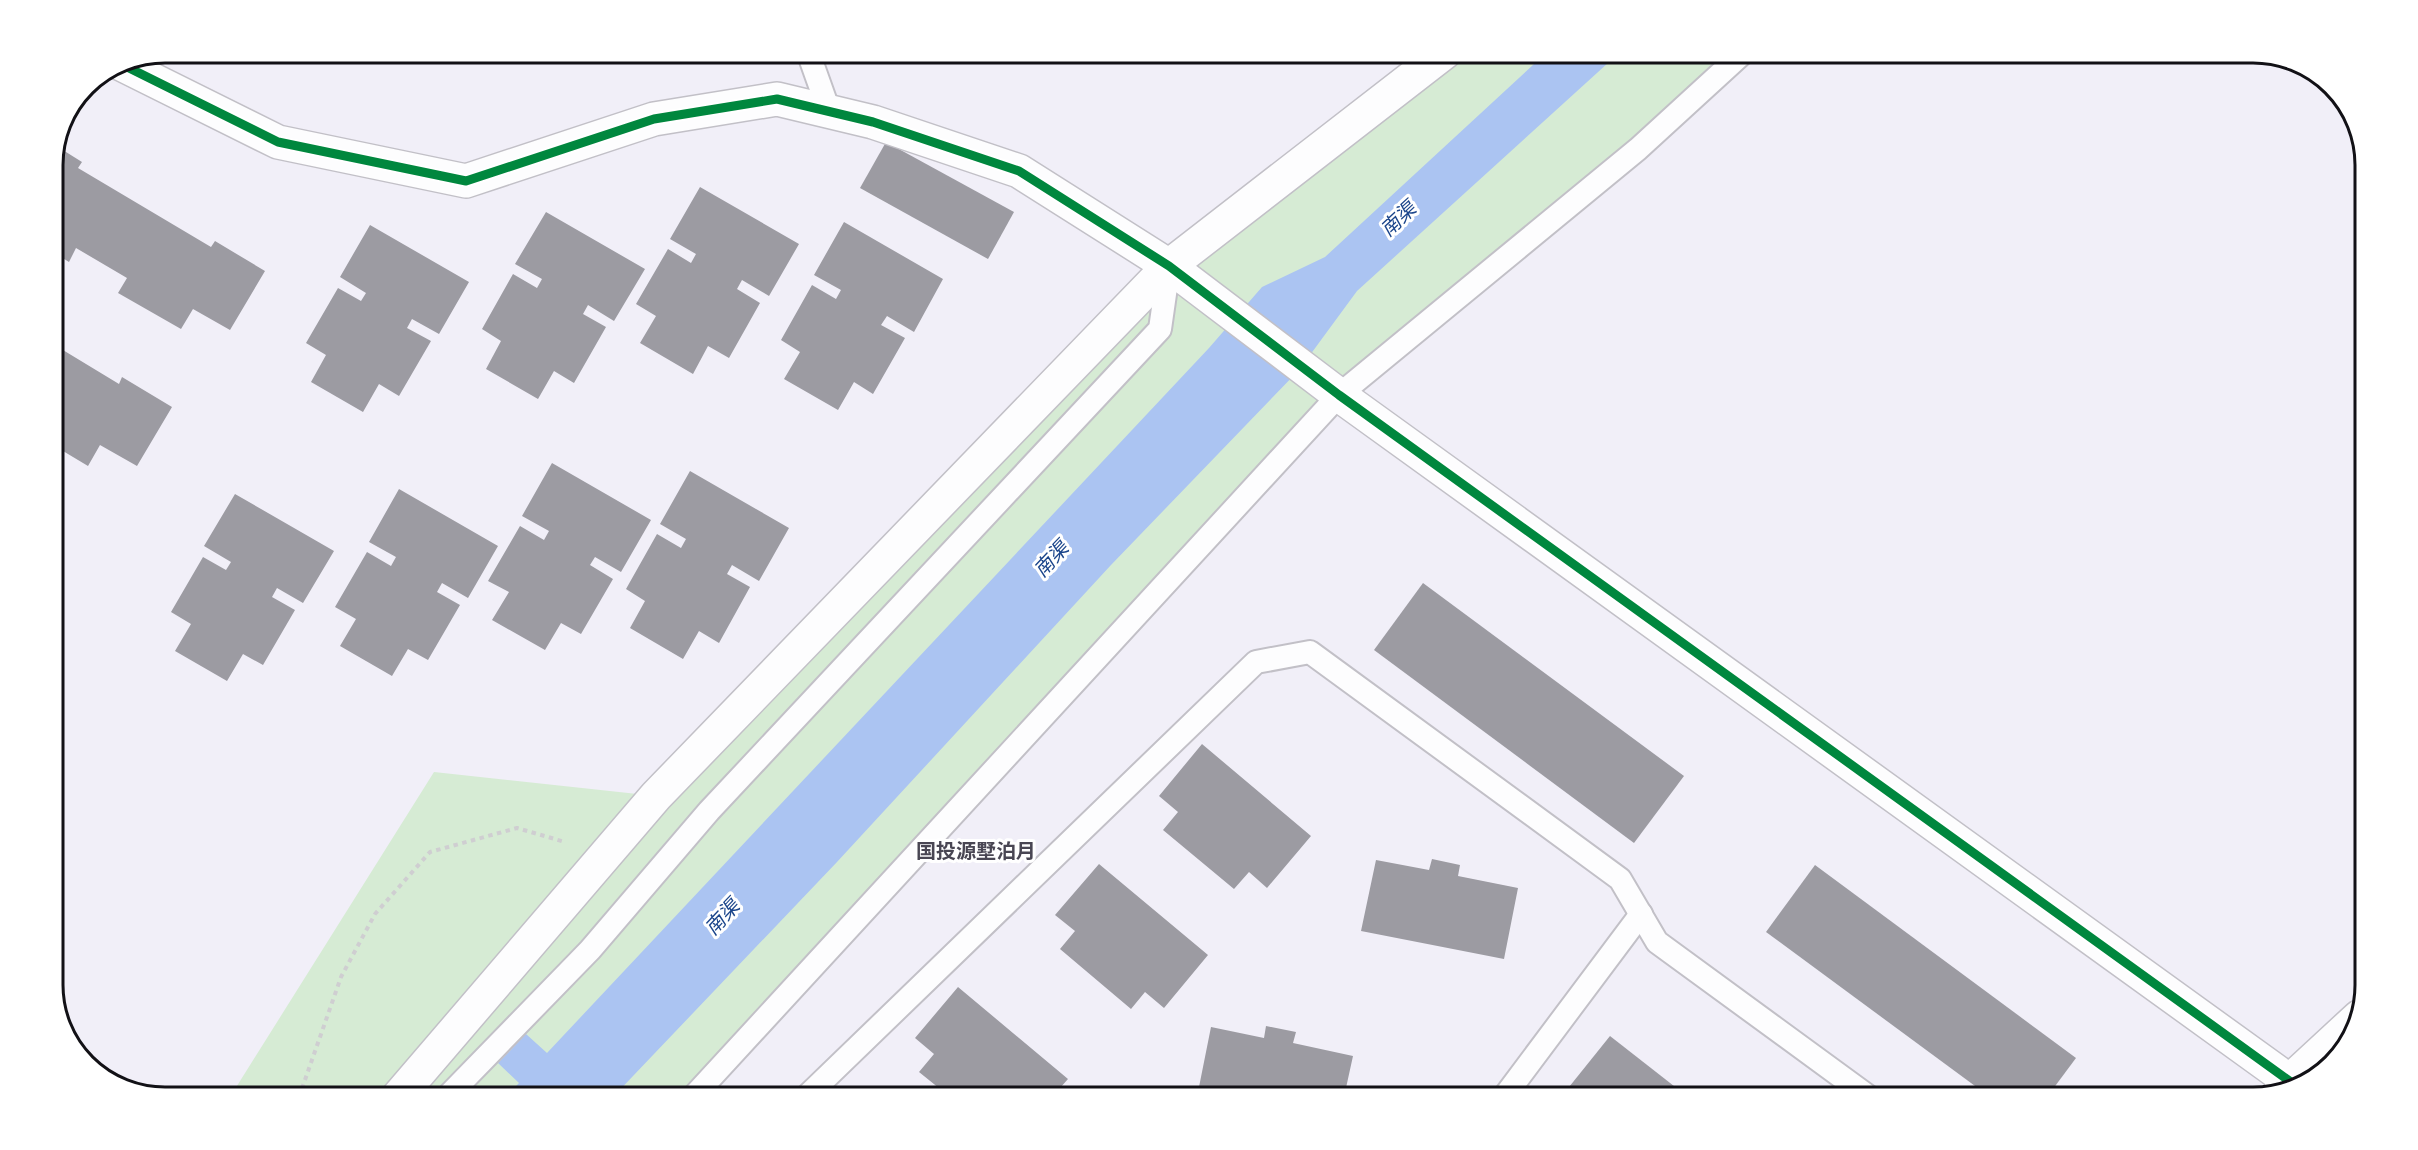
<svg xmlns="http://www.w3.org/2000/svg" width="2418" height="1150" viewBox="0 0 2418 1150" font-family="Merriweather,'Noto Sans SC',serif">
<rect width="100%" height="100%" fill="#f1eff8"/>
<polygon fill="#d6ebd4" points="1424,53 1744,53 1339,395 693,1097 230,1097 434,772 656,796 1169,266"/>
<polygon fill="#abc4f2" points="1546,53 1619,53 1357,291 1299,370 1111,565 837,862 613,1097 505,1097 519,1083 498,1063 526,1034 547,1053 1209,348 1262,287 1325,257"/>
<g fill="#9c9ba2">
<polygon points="886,142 1014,212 988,259 860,188"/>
<polygon points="58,147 82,162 78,168 211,247 215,241 265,271 230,330 193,309 181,329 118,293 127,278 76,248 69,262 53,252 53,158"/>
<polygon points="700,187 799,244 769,296 742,280 737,289 760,303 729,358 708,346 693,374 640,343 656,316 636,304 668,249 691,263 696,254 670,239"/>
<polygon points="546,212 645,269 614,321 588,305 583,314 606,327 574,383 554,371 538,399 486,369 501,341 482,329 513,274 537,288 542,279 515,264"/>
<polygon points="844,222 943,279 914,332 887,316 881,325 905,338 873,394 854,382 838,410 784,379 800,352 781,340 812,285 836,299 841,290 814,275"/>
<polygon points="370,225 469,282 439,334 412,319 407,328 431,341 399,396 379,384 363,412 311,382 326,355 306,343 338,288 361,301 366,293 340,277"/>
<polygon points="53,344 119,384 122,377 172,407 137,466 100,445 88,466 53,445"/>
<polygon points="552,463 651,520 621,572 595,557 590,565 613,579 581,634 561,623 545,650 492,620 509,592 488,581 520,526 544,540 549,531 522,516"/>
<polygon points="690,471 789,528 759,581 732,565 727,574 750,587 719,643 699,631 683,659 630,628 645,601 626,589 657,534 681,548 686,539 660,524"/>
<polygon points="399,489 498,546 468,598 442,583 437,592 460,605 428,660 408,649 392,676 340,646 356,619 335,607 367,552 391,566 396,557 369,542"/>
<polygon points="235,494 334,551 303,603 277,588 272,597 295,610 263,665 243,654 227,681 175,651 191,624 171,612 203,557 226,570 231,562 204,546"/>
<polygon points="53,548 61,552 53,566"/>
<polygon points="1423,583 1684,776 1634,843 1374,650"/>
<polygon points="1202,744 1311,836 1267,888 1249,872 1234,889 1163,830 1178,812 1159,796"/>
<polygon points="1432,859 1460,865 1458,876 1518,888 1504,959 1361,931 1376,860 1429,870"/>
<polygon points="1099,864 1208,955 1164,1008 1145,992 1131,1009 1060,949 1075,931 1055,915"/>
<polygon points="1815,865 2076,1058 2047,1097 1990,1097 1766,932"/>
<polygon points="958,987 1068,1079 1052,1097 950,1097 919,1072 934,1054 915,1038"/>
<polygon points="1266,1026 1296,1032 1293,1043 1353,1056 1344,1097 1197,1097 1211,1027 1264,1038"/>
<polygon points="1610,1036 1688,1097 1561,1097"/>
</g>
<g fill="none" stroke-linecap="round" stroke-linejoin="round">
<g stroke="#c2c0c7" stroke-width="26">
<g id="service">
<polyline points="808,52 829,111"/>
<polyline points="447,1097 590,950 709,811 1160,329 1169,266"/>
<polyline points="693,1097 1339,395 1638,149 1744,52"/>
<polyline points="806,1097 1256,662 1310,652 1620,879 1657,942 1869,1097"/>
<polyline points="1504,1097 1641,914"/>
</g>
</g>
<g stroke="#c2c0c7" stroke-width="36">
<g id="minor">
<polyline points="119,63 278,142 466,181 654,119 777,99 873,122 1019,171 1169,266 1339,395 2295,1085"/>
<polyline points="398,1097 656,796 1169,266 1445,52"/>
</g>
</g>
<g stroke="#c2c0c7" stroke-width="36">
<polyline id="tertiary" points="2281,1089 2359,1017"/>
</g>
<polyline stroke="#cfced1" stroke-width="4" stroke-dasharray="4.5 4.5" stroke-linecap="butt" points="299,1097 341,977 375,914 430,852 517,828 565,842"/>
<use href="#service" stroke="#fdfdfe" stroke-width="22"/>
<use href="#minor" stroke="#fdfdfe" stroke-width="33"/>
<use href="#tertiary" stroke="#fdfdfe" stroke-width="33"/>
<g stroke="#fff" stroke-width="13">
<polyline id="cycleway" points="119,63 278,142 466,181 654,119 777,99 873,122 1019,171 1169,266 1339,395 2295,1085"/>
</g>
<use href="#cycleway" stroke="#00873e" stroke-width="9"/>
</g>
<g text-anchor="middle" stroke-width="6" stroke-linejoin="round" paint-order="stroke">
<g font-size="20" font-style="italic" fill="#1b458b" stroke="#fff">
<text transform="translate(1398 219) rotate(-43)" y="7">南渠</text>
<text transform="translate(1051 559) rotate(-47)" y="7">南渠</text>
<text transform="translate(722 917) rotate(-47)" y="7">南渠</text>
</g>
<g font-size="20" font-weight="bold" fill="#494653" stroke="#fff">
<text x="976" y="858">国投源墅泊月</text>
</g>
</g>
<path d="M0 0H2418V1150H0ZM165 63H2253A102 102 0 0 1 2355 165V985A102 102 0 0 1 2253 1087H165A102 102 0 0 1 63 985V165A102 102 0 0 1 165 63Z" fill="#fff" fill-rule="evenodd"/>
<path fill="none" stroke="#121116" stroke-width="3" d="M165 63H2253A102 102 0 0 1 2355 165V985A102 102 0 0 1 2253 1087H165A102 102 0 0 1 63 985V165A102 102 0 0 1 165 63Z"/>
</svg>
